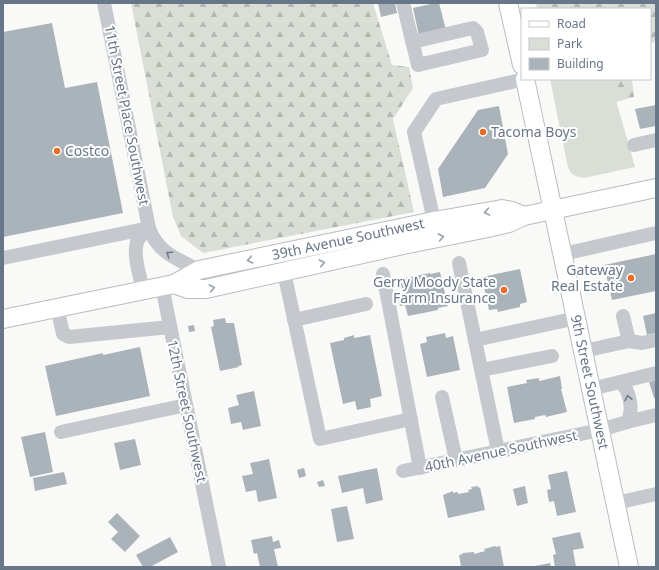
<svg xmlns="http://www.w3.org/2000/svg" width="659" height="570" viewBox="0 0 659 570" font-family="'Noto Sans',sans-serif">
<defs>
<pattern id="forest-firs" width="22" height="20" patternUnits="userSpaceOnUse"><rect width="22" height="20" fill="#d9dfd6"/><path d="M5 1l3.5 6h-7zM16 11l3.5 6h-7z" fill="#b4b9b3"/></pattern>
</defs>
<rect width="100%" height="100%" fill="#f9faf7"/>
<path fill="#d9dfd6" d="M550,79H610L635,167L584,178C574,177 569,173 567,163Z"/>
<g fill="url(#forest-firs)">
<polygon points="131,3 373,3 392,65 409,67 413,88 393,119 414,212 203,253 181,236 173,217"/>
<polygon points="536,3 656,3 656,42 650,43 650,9 537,9"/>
<polygon points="610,79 632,79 634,97 616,102"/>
</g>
<g fill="#abb3ba">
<polygon points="378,3 395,3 397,13 381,17"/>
<polygon points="435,3 439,3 446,30 419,36 413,8"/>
<polygon points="52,23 65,88 97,82 123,213 3,237 3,32"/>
<polygon points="656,105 656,126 640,129 635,109"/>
<polygon points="499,106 508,154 485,188 443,197 438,169 478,110"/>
<polygon points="656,254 656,291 612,300 604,265"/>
<polygon points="520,269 527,302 520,304 520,307 498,312 497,309 489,310 482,277"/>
<polygon points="440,272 448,306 438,308 438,310 408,316 405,305 400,306 398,297 403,296 400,279 430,273 430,274"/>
<polygon points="656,313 656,333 647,335 643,316"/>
<polygon points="225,318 226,323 234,323 242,365 238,366 239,367 220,371 211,327 214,326 213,320"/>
<polygon points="194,325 195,331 189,332 188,326"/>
<polygon points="445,333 446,338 453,336 460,370 427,377 420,344 427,342 426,337"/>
<polygon points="354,335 354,338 370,335 382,396 370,399 371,407 357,410 355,401 343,404 330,343 344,340 344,338"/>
<polygon points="140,347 150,396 56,416 45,366 103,353 103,355"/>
<polygon points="560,376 562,389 561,389 567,412 546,417 545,415 535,417 535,419 514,423 507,387 527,383 526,380 539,378 539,381"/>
<polygon points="656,380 656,398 654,398 649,382"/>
<polygon points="254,391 261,426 243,430 241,422 231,424 228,408 239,405 236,395"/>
<polygon points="45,432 53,472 30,477 21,437"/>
<polygon points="135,439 141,465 120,470 114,443"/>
<polygon points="269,459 277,498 258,502 256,490 246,492 242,476 253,474 250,463"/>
<polygon points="304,468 306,476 299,478 297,470"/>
<polygon points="377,468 383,500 366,504 363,488 342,493 338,476"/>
<polygon points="567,471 576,512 557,516 554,501 549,502 547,490 551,489 548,475"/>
<polygon points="64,472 67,484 35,491 33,478"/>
<polygon points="323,480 325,486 319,487 317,482"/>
<polygon points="478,486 478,488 480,487 485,510 448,518 443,495 453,491 453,493 458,492 458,494 469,492 468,490 472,489 471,487"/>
<polygon points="525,486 528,503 517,506 513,489"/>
<polygon points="347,506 354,539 337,542 331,509"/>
<polygon points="117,513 140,536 125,552 111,539 118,532 108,522"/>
<polygon points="580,532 584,548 573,550 576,567 555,567 553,555 556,554 552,538"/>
<polygon points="272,536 273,542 279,540 281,548 274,549 278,567 260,567 257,553 254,554 251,540"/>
<polygon points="170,537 178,552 150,567 143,567 136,555"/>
<polygon points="495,546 496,547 500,546 504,567 461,567 459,555 463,554 462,553 474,552 474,554 485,551 484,549"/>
<polygon points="550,563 551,567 535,567 535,566"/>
</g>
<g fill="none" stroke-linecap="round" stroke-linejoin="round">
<g stroke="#b9bcc1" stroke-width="20">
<g id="major">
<polyline points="508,3 522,65"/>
<polyline points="525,79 629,567"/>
<polyline points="174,284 188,289 206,289 403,245 488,228 509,223 524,216 656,188"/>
<polyline points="3,319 174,284 199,270 434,221 502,209 512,211 524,216"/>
</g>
</g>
<g stroke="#c5c9cd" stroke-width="14">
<path d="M104,3L149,228C157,252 177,259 199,270"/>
<polyline points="403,3 418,65 482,50 477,32 473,28 412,42"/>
<polyline points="634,145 656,140"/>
<polyline points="434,221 414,132 436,99 525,79"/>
<polyline points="563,254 656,233"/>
<polyline points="3,258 149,228"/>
<polyline points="459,263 498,451"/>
<polyline points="284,272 320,439 411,419"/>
<polyline points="383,274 420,468"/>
<polyline points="162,286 219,567"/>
<path d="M143,290C140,276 133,256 137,242C139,236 145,232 149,228"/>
<polyline points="57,307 63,334 69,337 170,327"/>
<polyline points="623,316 629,341"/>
<polyline points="294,320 366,304"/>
<polyline points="475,340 577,318"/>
<polyline points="584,351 629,341 642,343 656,340"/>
<polyline points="481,370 552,356"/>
<polyline points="620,382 656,373"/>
<polyline points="442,397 456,460"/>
<polyline points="627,422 656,415"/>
<polyline points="61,432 186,405"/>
<path d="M403,471L600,430L627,422C634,412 630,389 620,382L591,389"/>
<polyline points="616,503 656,494"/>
</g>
<use href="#major" stroke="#fff" stroke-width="18"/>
</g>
<defs><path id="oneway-chevron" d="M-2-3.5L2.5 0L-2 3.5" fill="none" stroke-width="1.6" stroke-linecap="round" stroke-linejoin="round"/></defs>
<g stroke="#959fac">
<use href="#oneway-chevron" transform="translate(487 212) rotate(170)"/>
<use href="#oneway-chevron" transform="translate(441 237) rotate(-11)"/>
<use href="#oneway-chevron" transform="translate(250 260) rotate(168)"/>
<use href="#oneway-chevron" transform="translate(322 263) rotate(-13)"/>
<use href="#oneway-chevron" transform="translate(212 288) rotate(-11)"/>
</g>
<g stroke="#6d7a8c">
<use href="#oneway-chevron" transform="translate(169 254) rotate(-146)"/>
<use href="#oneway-chevron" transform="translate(628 398) rotate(-103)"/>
</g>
<g fill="#e96c28" stroke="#fff" stroke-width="1.5">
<circle cx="483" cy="132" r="4"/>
<circle cx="57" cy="151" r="4"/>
<circle cx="631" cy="278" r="4"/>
<circle cx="504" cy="290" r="4"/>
</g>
<g text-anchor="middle" stroke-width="4" stroke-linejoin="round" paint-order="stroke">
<g font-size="14" fill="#687689" stroke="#fff">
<text transform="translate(127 115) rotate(79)" y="5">11th Street Place Southwest</text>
<text transform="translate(348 239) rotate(-12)" y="5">39th Avenue Southwest</text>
<text transform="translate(590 382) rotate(78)" y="5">9th Street Southwest</text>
<text transform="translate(187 411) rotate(78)" y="5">12th Street Southwest</text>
<text transform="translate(501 451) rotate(-12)" y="5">40th Avenue Southwest</text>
</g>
<g font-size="14" fill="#687689" stroke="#fff" text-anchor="start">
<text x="491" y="137">Tacoma Boys</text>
<text x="65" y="156">Costco</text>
<text x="623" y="275" text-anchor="end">Gateway<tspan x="623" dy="16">Real Estate</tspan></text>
<text x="496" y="287" text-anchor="end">Gerry Moody State<tspan x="496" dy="16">Farm Insurance</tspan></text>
</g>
</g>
<rect width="659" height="570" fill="none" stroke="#687689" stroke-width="8"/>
<rect x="521" y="8" width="130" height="72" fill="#ffffff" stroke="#c3c8d0"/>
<rect x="529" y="21" width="20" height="6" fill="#ffffff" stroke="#c3c8d0"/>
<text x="557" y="28" font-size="12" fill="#687689">Road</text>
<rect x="529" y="38" width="20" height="12" fill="#d9dfd6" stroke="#c3c8d0"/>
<text x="557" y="48" font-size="12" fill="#687689">Park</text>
<rect x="529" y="58" width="20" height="12" fill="#abb3ba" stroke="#c3c8d0"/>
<text x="557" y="68" font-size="12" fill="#687689">Building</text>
</svg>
